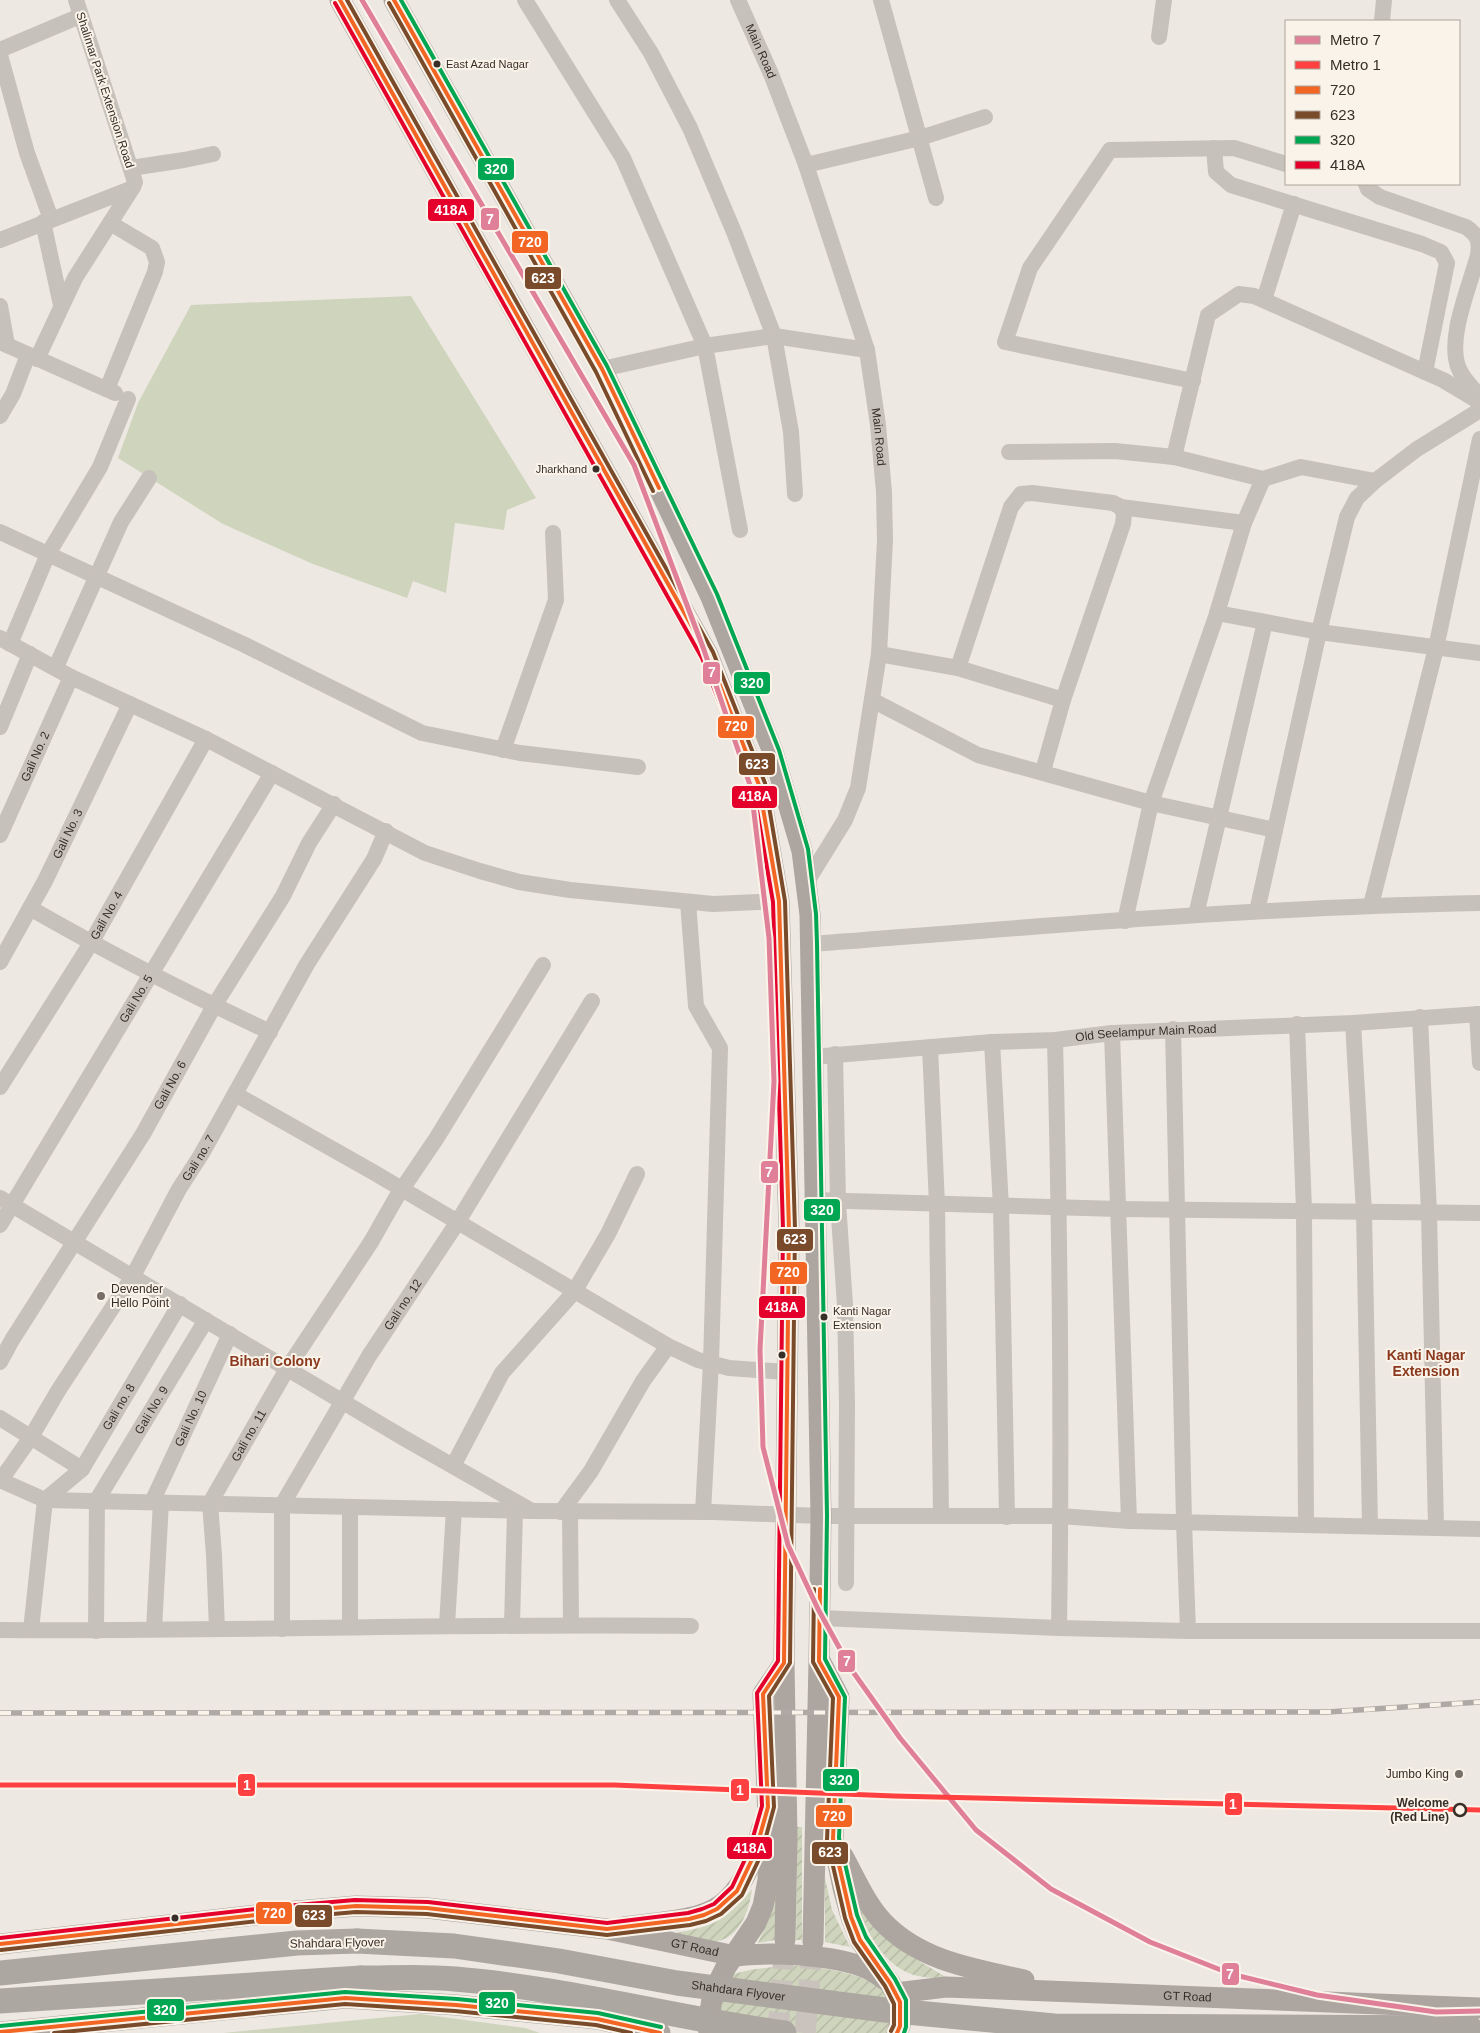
<svg xmlns="http://www.w3.org/2000/svg" width="1480" height="2033" viewBox="0 0 1480 2033" font-family="Helvetica,sans-serif">
<defs>
<pattern id="garden-furrows" width="10" height="10" patternUnits="userSpaceOnUse" patternTransform="scale(1.25)"><rect width="10" height="10" fill="#cfd4bc"/><path d="M-1 1l2-2M0 10L10 0M9 11l2-2" fill="none" stroke="#b2b6a2"/></pattern>
</defs>
<rect width="100%" height="100%" fill="#eee8e2"/>
<g fill="#cfd4bc">
<polygon points="411,296 536,498 507,510 504,530 455,523 446,593 413,581 407,598 313,564 223,524 118,458 138,403 191,305"/>
<polygon points="420,2014 525,2028 540,2033 223,2033"/>
</g>
<g fill="url(#garden-furrows)">
<polygon points="797,1827 802,1827 802,1940 796,1940"/>
<polygon points="778,1877 781,1939 758,1943 769,1919"/>
<polygon points="825,1878 832,1910 850,1947 825,1942"/>
<path d="M752,1889C749,1912 739,1941 711,1942C698,1943 682,1936 669,1934C712,1927 724,1923 752,1889Z"/>
<path d="M855,1902L909,1955L949,1979C939,1978 928,1978 918,1976C883,1968 868,1932 855,1902Z"/>
<path d="M807,1966C835,1970 861,1974 885,1989L893,2033H715L727,1976C754,1967 780,1966 807,1966Z"/>
</g>
<g fill="none" stroke-linecap="round" stroke-linejoin="round">
<g stroke="#cac3bd" stroke-width="21" stroke-dasharray="21 11" stroke-linecap="butt">
<polyline points="778,2033 785,1940"/>
<polyline points="805,2033 813,1942"/>
</g>
<g stroke="#c7c1bb" stroke-width="16">
<polyline points="525,0 623,158 705,346 740,530"/>
<polyline points="617,0 651,53 690,128 734,232 774,336 791,432 795,494"/>
<path id="s1" d="M738,0L771,74L806,165L867,350L878,425L884,492L885,540L879,654L858,788L845,820L806,883"/>
<polyline points="881,0 936,198"/>
<polyline points="1382,21 1384,0"/>
<polyline points="1159,37 1164,0"/>
<polyline points="0,50 80,16"/>
<polyline points="0,55 27,153 51,219"/>
<polyline points="1214,148 1216,172 1231,185 1422,244 1441,252 1447,263 1425,372"/>
<polyline points="806,165 920,138 985,117"/>
<polyline points="131,168 184,160 213,154"/>
<path d="M1366,184L1368,189L1380,197L1466,227C1478,235 1480,241 1478,255C1470,286 1446,339 1459,369C1463,379 1473,388 1480,397"/>
<polyline points="43,222 61,305"/>
<polyline points="0,240 128,190 133,187 135,182 76,0"/>
<polyline points="1264,300 1294,204"/>
<polyline points="0,306 7,345"/>
<polyline points="0,342 115,393"/>
<polyline points="37,359 75,278 133,187"/>
<polyline points="602,369 705,346 774,336 867,350"/>
<polyline points="1193,381 1005,342 1030,268 1110,150 1234,148 1286,164"/>
<polyline points="107,389 155,272 157,262 152,248 110,223"/>
<polyline points="0,416 13,394 28,355"/>
<polyline points="1009,452 1115,451 1174,457 1263,479 1301,467 1375,481"/>
<polyline points="1174,457 1208,315 1239,294 1254,296 1443,380 1480,402"/>
<polyline points="1263,479 1244,523 1217,613 1319,632 1480,653"/>
<polyline points="0,532 245,645 422,733 520,753 638,767"/>
<polyline points="0,638 71,677 206,739 425,853 480,871 519,882 570,890 713,904 779,901"/>
<polyline points="10,644 48,554 100,467 128,399"/>
<polyline points="879,654 958,668 1063,700"/>
<polyline points="56,667 121,522 149,478"/>
<polyline points="958,668 1011,507 1021,494 1032,493 1113,503 1121,507 1244,523"/>
<polyline points="872,700 978,755 1151,803 1275,830"/>
<polyline points="0,727 30,654"/>
<polyline points="503,750 556,600 553,533"/>
<polyline points="1043,771 1063,700 1123,524 1124,514 1121,507"/>
<path id="s2" d="M0,835L71,677"/>
<polyline points="688,902 696,1006 720,1048 711,1363 703,1512"/>
<polyline points="1371,905 1436,648 1480,439"/>
<path d="M30,908C108,953 189,994 270,1032"/>
<polyline points="1257,911 1319,632 1347,517 1357,498 1375,481 1417,449 1480,410"/>
<polyline points="1196,915 1265,622"/>
<polyline points="1125,921 1151,803 1218,611"/>
<path d="M811,944C1034,927 1256,907 1480,903"/>
<path id="s3" d="M0,962L45,881L130,704"/>
<polyline points="1477,1014 1480,1063"/>
<polyline points="1420,1017 1429,1213 1436,1528"/>
<polyline points="1353,1023 1364,1212 1370,1526"/>
<polyline points="1297,1024 1304,1210 1306,1524"/>
<polyline points="1173,1029 1184,1522 1188,1631"/>
<polyline points="1112,1033 1129,1521"/>
<path d="M1055,1040C1060,1236 1062,1432 1059,1628"/>
<polyline points="992,1042 1001,1207 1007,1517"/>
<polyline points="930,1047 937,1205 941,1515"/>
<polyline points="835,1054 838,1202 845,1305 847,1404 846,1583"/>
<path id="s4" d="M812,1057L992,1042L1055,1040L1112,1033L1353,1023L1480,1014"/>
<path id="s5" d="M0,1087L91,943L206,739"/>
<polyline points="235,1094 373,1172 668,1346 698,1360 729,1368 787,1372"/>
<polyline points="0,1198 402,1437 530,1510"/>
<polyline points="814,1200 1118,1209 1480,1213"/>
<path id="s6" d="M0,1225L272,773"/>
<path id="s7" d="M0,1362L12,1340L143,1134L214,1006L283,896L309,843L334,804"/>
<polyline points="0,1418 82,1469"/>
<polyline points="453,1466 502,1373 574,1292 608,1234 637,1174"/>
<polyline points="0,1480 45,1500 533,1511 713,1512 821,1516 1060,1516 1129,1521 1480,1529"/>
<path id="s8" d="M1,1480L31,1437L58,1391L133,1276L179,1189L201,1155L307,964L374,859L386,831"/>
<path id="s9" d="M152,1502L230,1334"/>
<polyline points="350,1507 350,1626"/>
<polyline points="561,1512 591,1471 643,1381 668,1346"/>
<polyline points="570,1512 571,1625"/>
<polyline points="820,1618 1059,1628 1188,1631 1480,1631"/>
<polyline points="447,1625 454,1509"/>
<polyline points="512,1625 515,1511"/>
<polyline points="154,1629 161,1502"/>
<path id="s10" d="M217,1629L214,1555L210,1503L287,1369L371,1242L396,1198L436,1139L543,965"/>
<path id="s11" d="M282,1629V1505L369,1356L457,1223L592,1001"/>
<path d="M0,1630C230,1632 460,1623 691,1626"/>
<path id="s12" d="M31,1630L45,1500L82,1469L180,1304"/>
<path id="s13" d="M96,1631L97,1500L206,1320"/>
</g>
<g stroke="#aca5a0" stroke-width="21">
<polyline points="340,0 708,655 759,785 779,901 789,1229 784,1663 787,1837 785,1940"/>
<polyline points="394,0 602,369 711,597 773,752 802,851 810,915 821,1516 819,1661 813,1942"/>
<polyline points="820,1661 839,1697 833,1839 843,1888 851,1917 860,1940 890,1983 900,2002 900,2026 897,2033"/>
<path d="M843,1856C855,1878 866,1904 883,1922C920,1961 974,1969 1024,1980"/>
<path d="M624,1927C709,1916 737,1921 762,1828"/>
<path id="s14" d="M0,1944L274,1913L356,1906L427,1908L607,1929L735,1956C771,1952 834,1954 868,1969C875,1972 883,1979 890,1983"/>
<path id="s15" d="M896,1993L946,1987L1480,2008"/>
<polyline points="0,2032 345,1998 456,2005 597,2019 660,2033"/>
<polyline points="709,2033 708,2024 713,1993 726,1967 756,1923 763,1906 768,1880 769,1842 763,1694 784,1663"/>
</g>
<g stroke="#ada7a1" stroke-width="25">
<polyline points="0,1973 297,1943 357,1941"/>
<polyline points="0,2001 361,1978"/>
</g>
<g stroke="#afa9a5" stroke-width="5.5">
<polyline id="rail" points="0,1713 1328,1712 1480,1702"/>
</g>
<use href="#rail" stroke="#faf3e9" stroke-width="4" stroke-dasharray="11" stroke-linecap="butt"/>
<g stroke="#ada7a1" stroke-width="25">
<path id="s16" d="M357,1941L454,1946L559,1961L677,1983L885,2010L1054,2026L1470,2028"/>
<path d="M361,1978C392,1978 424,1976 455,1979C566,1988 674,2018 784,2033"/>
</g>
<g stroke="#faf3e9" stroke-width="8">
<g id="bus-1">
<polyline points="394,0 602,369 659,488"/>
<polyline points="820,1589 819,1661 839,1697 833,1839 851,1917 860,1940 890,1983 900,2002 900,2026 897,2033"/>
<polyline points="0,1944 274,1913 356,1906 427,1908 607,1929 689,1919 704,1915 717,1909 737,1891 755,1853 768,1807 763,1694 784,1663 789,1229 779,901 759,785 708,655 340,0"/>
<polyline points="0,2032 345,1998 456,2005 597,2019 660,2033"/>
</g>
</g>
<g stroke="#faf3e9" stroke-width="8">
<g id="bus-2">
<polyline points="389,3 596,372 653,491"/>
<polyline points="814,1589 813,1662 833,1698 827,1840 845,1918 854,1942 885,1986 894,2004 894,2025 891,2031"/>
<polyline points="1,1950 275,1919 356,1912 427,1914 607,1935 690,1925 706,1921 721,1914 742,1895 761,1855 774,1807 769,1696 790,1663 795,1229 785,901 765,783 713,652 347,0"/>
<polyline points="54,2033 345,2004 455,2011 596,2025 631,2033"/>
</g>
</g>
<g stroke="#faf3e9" stroke-width="8">
<g id="bus-3">
<polyline points="401,0 607,366 717,594 779,750 808,849 816,914 817,944 827,1516 825,1659 845,1697 839,1838 857,1915 866,1937 895,1979 906,2000 906,2027 904,2033"/>
<polyline points="0,2026 345,1992 457,1999 598,2013 661,2027"/>
</g>
</g>
<g stroke="#faf3e9" stroke-width="8">
<polyline id="bus-4" points="0,1938 273,1907 355,1900 428,1902 607,1923 688,1913 702,1909 714,1904 732,1887 749,1851 762,1806 757,1693 778,1661 783,1229 773,902 753,787 702,658 335,3"/>
</g>
<use href="#bus-1" stroke="#f26522" stroke-width="4"/>
<use href="#bus-2" stroke="#7a4b2a" stroke-width="4"/>
<use href="#bus-3" stroke="#00a651" stroke-width="4"/>
<use href="#bus-4" stroke="#e4002b" stroke-width="4"/>
<g stroke="#faf3e9" stroke-width="9">
<polyline id="metro-1" points="362,0 634,465 704,650 751,788 769,938 774,1081 760,1350 763,1447 788,1545 818,1609 851,1669 900,1738 976,1830 1051,1889 1150,1942 1231,1974 1317,1995 1436,2012 1480,2011"/>
</g>
<g stroke="#faf3e9" stroke-width="9">
<polyline id="metro-2" points="0,1785 614,1785 894,1796 1480,1810"/>
</g>
<use href="#metro-1" stroke="#df8098" stroke-width="5"/>
<use href="#metro-2" stroke="#ff4040" stroke-width="5"/>
</g>
<g fill="#382e28" stroke="#faf3e9" stroke-width="2">
<circle cx="437" cy="64" r="4.5"/>
<circle cx="596" cy="469" r="4.5"/>
<circle cx="824" cy="1317" r="4.5"/>
<circle cx="782" cy="1355" r="4.5"/>
<circle cx="175" cy="1918" r="4.5"/>
</g>
<g fill="#786f69" stroke="#faf3e9" stroke-width="2">
<circle cx="101" cy="1296" r="5"/>
<circle cx="1459" cy="1774" r="5"/>
</g>
<circle fill="#faf3e9" stroke="#382e28" stroke-width="2.5" cx="1460" cy="1810" r="6"/>
<g text-anchor="middle" stroke-width="4" stroke-linejoin="round" paint-order="stroke">
<g font-size="11" fill="#382e28" stroke="#faf3e9" text-anchor="start">
<text x="446" y="68">East Azad Nagar</text>
<text x="587" y="473" text-anchor="end">Jharkhand</text>
<text x="833" y="1315">Kanti Nagar<tspan x="833" dy="14">Extension</tspan></text>
</g>
<g font-size="12" fill="#382e28" stroke="#faf3e9">
<text dy="4" stroke="none"><textPath href="#s1" startOffset="56">Main Road</textPath></text>
<text transform="translate(105 90) rotate(72)" y="4">Shalimar Park Extension Road</text>
<text dy="4" stroke="none"><textPath href="#s1" startOffset="461">Main Road</textPath></text>
<text dy="4" stroke="none"><textPath href="#s2" startOffset="86">Gali No. 2</textPath></text>
<text dy="4" stroke="none"><textPath href="#s3" startOffset="145">Gali No. 3</textPath></text>
<text dy="4" stroke="none"><textPath href="#s5" startOffset="202">Gali No. 4</textPath></text>
<text dy="4" stroke="none"><textPath href="#s6" startOffset="264">Gali No. 5</textPath></text>
<text dy="4" stroke="none"><textPath href="#s4" startOffset="335">Old Seelampur Main Road</textPath></text>
<text dy="4" stroke="none"><textPath href="#s7" startOffset="325">Gali No. 6</textPath></text>
<text dy="4" stroke="none"><textPath href="#s8" startOffset="378">Gali no. 7</textPath></text>
<text dy="4" stroke="none"><textPath href="#s11" startOffset="358">Gali no. 12</textPath></text>
<text dy="4" stroke="none"><textPath href="#s12" startOffset="251">Gali no. 8</textPath></text>
<text dy="4" stroke="none"><textPath href="#s13" startOffset="236">Gali No. 9</textPath></text>
<text dy="4" stroke="none"><textPath href="#s9" startOffset="92">Gali No. 10</textPath></text>
<text dy="4" stroke="none"><textPath href="#s10" startOffset="204">Gali no. 11</textPath></text>
<text transform="translate(337 1943) rotate(-1)" y="4">Shahdara Flyover</text>
<text dy="4" stroke="none"><textPath href="#s14" startOffset="700">GT Road</textPath></text>
<text dy="4" stroke="none"><textPath href="#s16" startOffset="385">Shahdara Flyover</textPath></text>
<text dy="4" stroke="none"><textPath href="#s15" startOffset="292">GT Road</textPath></text>
</g>
<g font-size="12" fill="#382e28" stroke="#faf3e9" text-anchor="start">
<text x="111" y="1293">Devender<tspan x="111" dy="14">Hello Point</tspan></text>
<text x="1449" y="1778" text-anchor="end">Jumbo King</text>
</g>
<g font-size="12" font-weight="bold" fill="#382e28" stroke="#faf3e9" text-anchor="end">
<text x="1449" y="1807">Welcome<tspan x="1449" dy="14">(Red Line)</tspan></text>
</g>
<g font-size="14" font-weight="bold" fill="#8a391e" stroke="#faf3e9">
<text x="1426" y="1360">Kanti Nagar<tspan x="1426" dy="16">Extension</tspan></text>
<text x="275" y="1366">Bihari Colony</text>
</g>
</g>
<g stroke="#faf3e9" stroke-width="2">
<rect x="477" y="157" width="38" height="24" rx="5" fill="#00a651"/>
<rect x="427" y="198" width="48" height="24" rx="5" fill="#e4002b"/>
<rect x="480" y="207" width="20" height="24" rx="5" fill="#df8098"/>
<rect x="511" y="230" width="38" height="24" rx="5" fill="#f26522"/>
<rect x="524" y="266" width="38" height="24" rx="5" fill="#7a4b2a"/>
<rect x="702" y="661" width="19" height="24" rx="5" fill="#df8098"/>
<rect x="733" y="671" width="38" height="24" rx="5" fill="#00a651"/>
<rect x="717" y="715" width="38" height="24" rx="5" fill="#f26522"/>
<rect x="738" y="752" width="38" height="24" rx="5" fill="#7a4b2a"/>
<rect x="731" y="785" width="47" height="24" rx="5" fill="#e4002b"/>
<rect x="760" y="1160" width="19" height="24" rx="5" fill="#df8098"/>
<rect x="803" y="1198" width="38" height="24" rx="5" fill="#00a651"/>
<rect x="776" y="1228" width="38" height="24" rx="5" fill="#7a4b2a"/>
<rect x="769" y="1261" width="39" height="24" rx="5" fill="#f26522"/>
<rect x="758" y="1295" width="48" height="24" rx="5" fill="#e4002b"/>
<rect x="837" y="1649" width="19" height="24" rx="5" fill="#df8098"/>
<rect x="822" y="1768" width="38" height="24" rx="5" fill="#00a651"/>
<rect x="237" y="1773" width="19" height="24" rx="5" fill="#ff4040"/>
<rect x="730" y="1778" width="20" height="24" rx="5" fill="#ff4040"/>
<rect x="1224" y="1792" width="19" height="24" rx="5" fill="#ff4040"/>
<rect x="815" y="1804" width="38" height="24" rx="5" fill="#f26522"/>
<rect x="726" y="1836" width="47" height="24" rx="5" fill="#e4002b"/>
<rect x="811" y="1841" width="38" height="24" rx="5" fill="#7a4b2a"/>
<rect x="255" y="1901" width="38" height="24" rx="5" fill="#f26522"/>
<rect x="294" y="1904" width="39" height="24" rx="5" fill="#7a4b2a"/>
<rect x="1221" y="1962" width="19" height="24" rx="5" fill="#df8098"/>
<rect x="478" y="1991" width="38" height="24" rx="5" fill="#00a651"/>
<rect x="146" y="1998" width="39" height="24" rx="5" fill="#00a651"/>
</g>
<g font-size="14" text-anchor="middle" font-weight="bold" fill="#fff">
<text x="496" y="174">320</text>
<text x="451" y="215">418A</text>
<text x="490" y="224">7</text>
<text x="530" y="247">720</text>
<text x="543" y="283">623</text>
<text x="712" y="677">7</text>
<text x="752" y="688">320</text>
<text x="736" y="731">720</text>
<text x="757" y="769">623</text>
<text x="755" y="801">418A</text>
<text x="769" y="1177">7</text>
<text x="822" y="1215">320</text>
<text x="795" y="1244">623</text>
<text x="788" y="1277">720</text>
<text x="782" y="1312">418A</text>
<text x="847" y="1666">7</text>
<text x="841" y="1785">320</text>
<text x="247" y="1790">1</text>
<text x="740" y="1795">1</text>
<text x="1233" y="1809">1</text>
<text x="834" y="1821">720</text>
<text x="750" y="1853">418A</text>
<text x="830" y="1857">623</text>
<text x="274" y="1918">720</text>
<text x="314" y="1920">623</text>
<text x="1230" y="1979">7</text>
<text x="497" y="2008">320</text>
<text x="165" y="2015">320</text>
</g>
<rect x="1285" y="20" width="175" height="165" fill="#faf3e9" stroke="#aca49c"/>
<rect x="1295" y="36" width="25" height="8" fill="#df8098" stroke="#aca49c"/>
<text x="1330" y="45" font-size="15" fill="#382e28">Metro 7</text>
<rect x="1295" y="61" width="25" height="8" fill="#ff4040" stroke="#aca49c"/>
<text x="1330" y="70" font-size="15" fill="#382e28">Metro 1</text>
<rect x="1295" y="86" width="25" height="8" fill="#f26522" stroke="#aca49c"/>
<text x="1330" y="95" font-size="15" fill="#382e28">720</text>
<rect x="1295" y="111" width="25" height="8" fill="#7a4b2a" stroke="#aca49c"/>
<text x="1330" y="120" font-size="15" fill="#382e28">623</text>
<rect x="1295" y="136" width="25" height="8" fill="#00a651" stroke="#aca49c"/>
<text x="1330" y="145" font-size="15" fill="#382e28">320</text>
<rect x="1295" y="161" width="25" height="8" fill="#e4002b" stroke="#aca49c"/>
<text x="1330" y="170" font-size="15" fill="#382e28">418A</text>
</svg>
